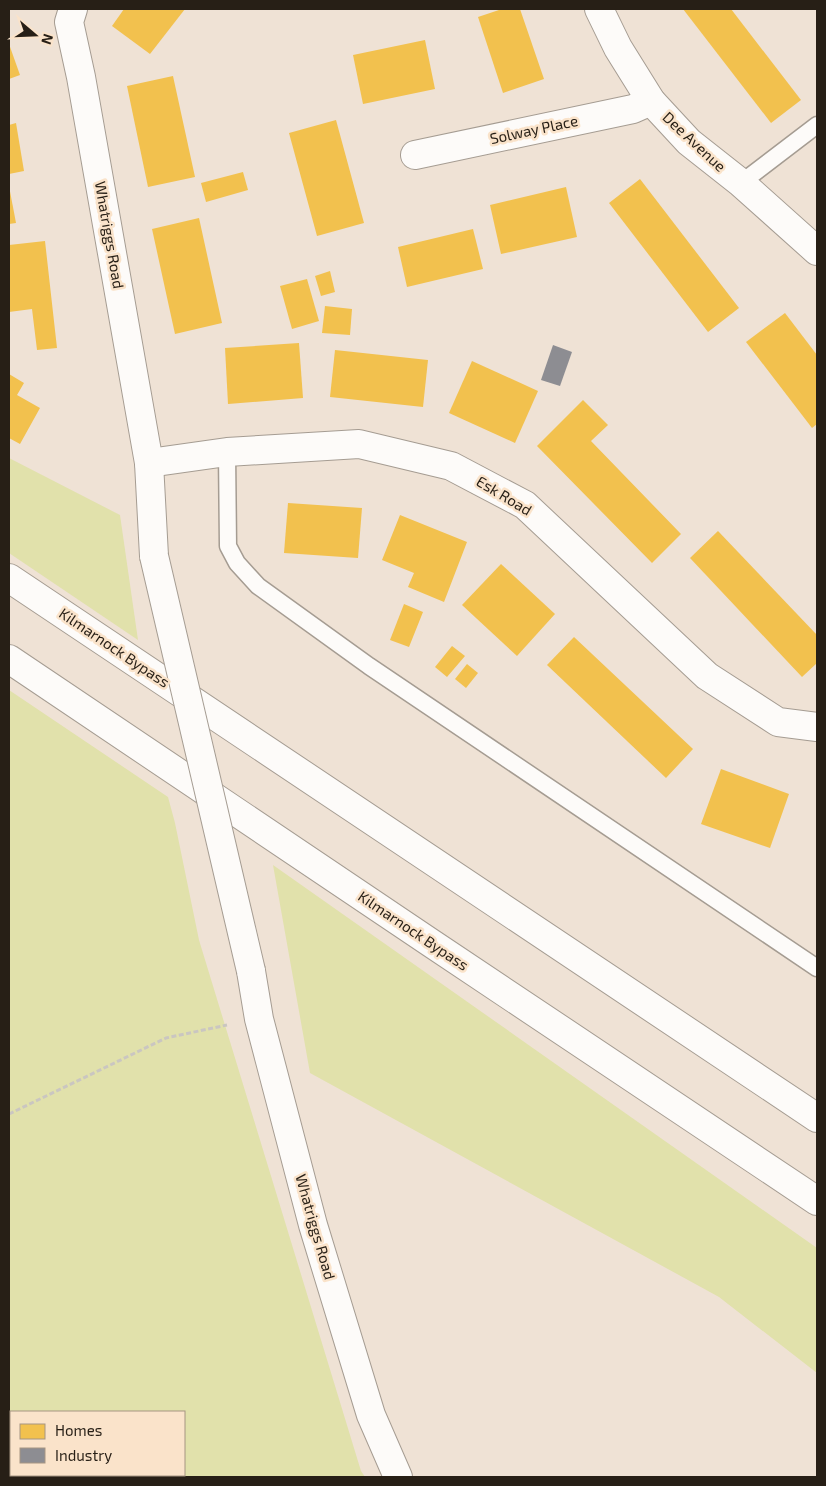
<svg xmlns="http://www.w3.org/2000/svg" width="826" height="1486" viewBox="0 0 826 1486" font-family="'Exo 2',sans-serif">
<rect width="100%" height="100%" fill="#efe2d5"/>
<g fill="#e1e1ab" fill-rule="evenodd">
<polygon points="9,458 120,515 138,640 9,553"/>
<path d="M9,690L168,797L175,823L199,940L361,1471L365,1477H9ZM184,1412V1475H11V1412Z"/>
<polygon points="273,865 817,1248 817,1373 719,1297 310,1073"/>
</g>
<g fill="#f2c14e">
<polygon points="124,9 185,9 150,54 112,26"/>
<polygon points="502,9 520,9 544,79 503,93 478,17"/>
<polygon points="683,9 731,9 801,100 771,123"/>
<polygon points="425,40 435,89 363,104 353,55"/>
<polygon points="9,44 20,75 9,79"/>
<polygon points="173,76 195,177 148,187 127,86"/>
<polygon points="336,120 364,223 317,236 289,133"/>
<polygon points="16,123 24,171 9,174 9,125"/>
<polygon points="243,172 248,190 206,202 201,183"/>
<polygon points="640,179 739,308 708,332 609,203"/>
<polygon points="9,186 16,223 9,224"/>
<polygon points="566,187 577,237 501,254 490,205"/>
<polygon points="199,218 222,323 175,334 152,229"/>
<polygon points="473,229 483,269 407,287 398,247"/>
<polygon points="45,241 57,348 37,350 32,309 9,312 9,245"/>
<polygon points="330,271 335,292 321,296 315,276"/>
<polygon points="307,279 319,321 292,329 280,286"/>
<polygon points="325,306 352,309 350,335 322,333"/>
<polygon points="785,313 817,355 817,424 812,428 746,342"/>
<polygon points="299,343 303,398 228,404 225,348"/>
<polygon points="335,350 428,360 423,407 330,397"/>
<polygon points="472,361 538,391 515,443 449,413"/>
<polygon points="9,374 24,383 17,395 40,408 20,444 9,438"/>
<polygon points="583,400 608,425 591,441 681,534 652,563 537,446"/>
<polygon points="288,503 362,508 358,558 284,553"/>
<polygon points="400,515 467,542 444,602 408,587 414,573 382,560"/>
<polygon points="718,531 817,635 817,663 802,677 690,558"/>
<polygon points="501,564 555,614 517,656 462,605"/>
<polygon points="404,604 423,612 409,647 390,640"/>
<polygon points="574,637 693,749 666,778 547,665"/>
<polygon points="452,646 465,656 447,677 435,667"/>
<polygon points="467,664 478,673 466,688 455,679"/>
<polygon points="721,769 789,794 770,848 701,824"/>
</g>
<polygon fill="#8d8d92" points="553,345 572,352 560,386 541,380"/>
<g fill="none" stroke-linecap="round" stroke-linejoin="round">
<g stroke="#a59c92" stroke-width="19">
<g id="lane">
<polyline points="741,183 817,125"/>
<polyline points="227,452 228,546 237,563 258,586 369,666 817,968"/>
</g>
</g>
<g stroke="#a59c92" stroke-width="30">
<g id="street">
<polyline points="73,9 69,22 81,77 149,463 154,556"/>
<polyline points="599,9 618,48 651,101 689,142 741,183 817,251"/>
<polyline points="415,155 633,109 651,101"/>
<polyline points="149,463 227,452 359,444 451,466 525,505 707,676 778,722 817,727"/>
<polyline points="251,971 259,1019 313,1225 371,1415 398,1477"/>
</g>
</g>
<g stroke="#a59c92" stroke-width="30">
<g id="highway">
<polyline points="9,578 817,1118"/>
<polyline points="9,659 431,943 817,1201"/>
</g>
</g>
<polyline stroke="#cac6c1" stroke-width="3" stroke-dasharray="5 2.5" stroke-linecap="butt" points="9,1114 166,1038 227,1025"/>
<use href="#lane" stroke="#fdfbf9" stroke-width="16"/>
<use href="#street" stroke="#fdfbf9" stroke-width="28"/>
<use href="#highway" stroke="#fdfbf9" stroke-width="28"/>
<g stroke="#a59c92" stroke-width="30" stroke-linecap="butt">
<polyline id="street-bridge" points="154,556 251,971"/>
</g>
<use href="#street-bridge" stroke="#fdfbf9" stroke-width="28"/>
</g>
<g text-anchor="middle" stroke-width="5" stroke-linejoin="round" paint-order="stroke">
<g font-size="15" fill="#271f16" stroke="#fae3ca">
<text transform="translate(534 130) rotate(-12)" y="5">Solway Place</text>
<text transform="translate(694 142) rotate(43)" y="5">Dee Avenue</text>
<text transform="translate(109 235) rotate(80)" y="5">Whatriggs Road</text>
<text transform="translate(504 496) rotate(31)" y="5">Esk Road</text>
<text transform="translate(114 648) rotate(34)" y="5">Kilmarnock Bypass</text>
<text transform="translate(413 931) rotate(34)" y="5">Kilmarnock Bypass</text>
<text transform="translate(315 1227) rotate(74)" y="5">Whatriggs Road</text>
</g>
</g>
<rect width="826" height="1486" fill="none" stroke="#271f16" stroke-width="20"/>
<rect x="10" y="1411" width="175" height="65" fill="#fae3ca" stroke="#a69582"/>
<rect x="20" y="1424" width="25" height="15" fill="#f2c14e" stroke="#a69582"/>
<text x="55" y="1436" font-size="15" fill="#271f16">Homes</text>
<rect x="20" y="1448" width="25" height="15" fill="#8d8d92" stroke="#a69582"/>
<text x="55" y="1461" font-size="15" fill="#271f16">Industry</text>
<g transform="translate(35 35) rotate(109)" stroke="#fae3ca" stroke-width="4" paint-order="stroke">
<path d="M0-4L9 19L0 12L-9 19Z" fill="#271f16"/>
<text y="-8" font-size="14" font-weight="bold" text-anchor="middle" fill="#271f16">N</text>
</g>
</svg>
